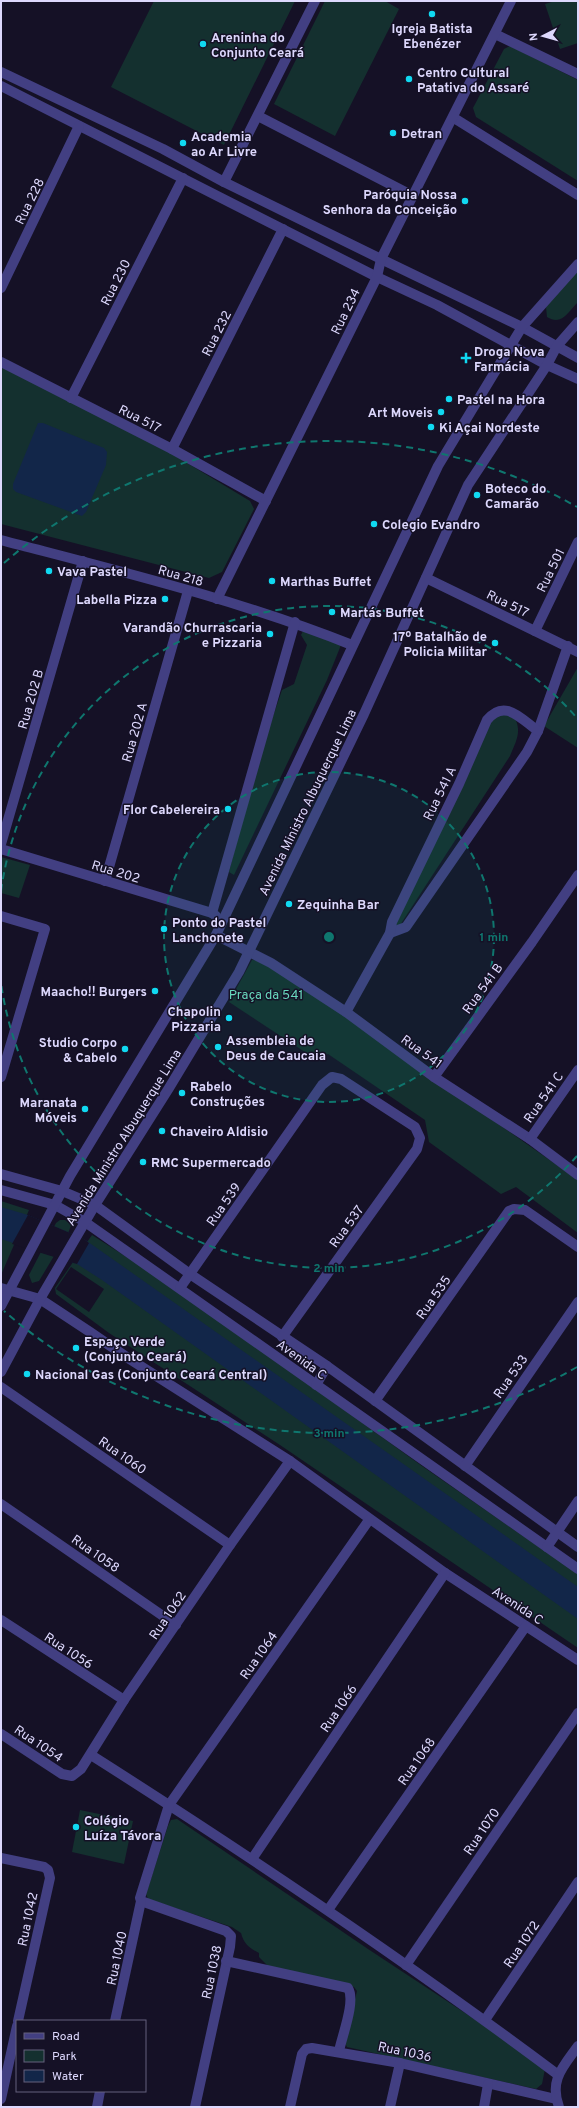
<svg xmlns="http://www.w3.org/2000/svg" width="579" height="2108" viewBox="0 0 579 2108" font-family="Overpass,sans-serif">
<rect width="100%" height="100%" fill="#151126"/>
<g fill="#14302f" fill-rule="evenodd">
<polygon points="154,1 295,1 224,145 111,87"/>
<polygon points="325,1 385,1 399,9 335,136 274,104"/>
<polygon points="555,1 578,1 578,43 560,49 545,4"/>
<polygon points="510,46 578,80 578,181 476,117 473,108 504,49"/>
<path d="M578,270V302C568,312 562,326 547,317L546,307Z"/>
<polygon points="1,366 149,440 250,501 254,509 222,572 209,578 1,524"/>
<polygon points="304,629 341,645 327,680 234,875 229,872 255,769 282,690 294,684 307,645 301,635"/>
<polygon points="578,667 578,748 544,726"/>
<path d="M494,713H512C523,730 517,739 510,756L391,939L388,937Z"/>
<polygon points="1,857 30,865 19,898 1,893"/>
<polygon points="252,960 266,961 578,1180 578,1233 516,1187 501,1194 429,1142 425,1120 328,1054 317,1060 229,1002"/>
<polygon points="1,1201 29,1210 1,1275"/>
<polygon points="60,1220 65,1220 71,1225 69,1231 39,1281 32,1283 29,1275 56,1223"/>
<path d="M92,1235L172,1286L422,1466L546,1552L578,1572V1648L280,1445L109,1333L56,1294L55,1288ZM71,1267L104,1289L89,1312L56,1289Z"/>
<polygon points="80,1810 133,1821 124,1864 72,1852"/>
<path d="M177,1819L368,1949L500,2036L545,2069L542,2084L536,2089L347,2047L345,2043L357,1991L354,1987L269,1967L259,1957V1953C249,1948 244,1944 241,1933L232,1927L148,1899L146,1894L168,1826L171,1820Z"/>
</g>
<g fill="#122649">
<polygon points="38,423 43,423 104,448 107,452 106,465 86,512 82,516 16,492 13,489 13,484"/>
<polygon points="1,1207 28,1215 84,1239 578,1587 578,1619 102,1280 77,1264 1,1239"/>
</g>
<polygon fill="#151126" points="28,1215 84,1239 89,1243 77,1264 12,1244"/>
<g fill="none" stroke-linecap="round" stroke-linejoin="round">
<g stroke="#423f82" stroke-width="10">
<polyline points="495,34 578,74"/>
<polyline points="1,72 163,149 224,182 381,259 522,327 578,358"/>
<polyline points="1,86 377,277 437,305 547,365 578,379"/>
<polyline points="258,116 413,196"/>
<polyline points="454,118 578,195"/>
<polyline points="224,182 315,1"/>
<polyline points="1,288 79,126"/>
<polyline points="1,362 172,449 266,501"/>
<polyline points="71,398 183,178"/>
<polyline points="172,449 283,229"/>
<path d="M1,540C119,571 239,600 352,645"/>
<polyline points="426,578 578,652"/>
<polyline points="217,599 377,277 381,259 511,1"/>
<polyline points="535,631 578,542"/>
<polyline points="1,844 83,561"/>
<polyline points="1,849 212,913 216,916"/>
<polyline points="105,881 188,591"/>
<polyline points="212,913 295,622"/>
<polyline points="1,916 45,929 1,1077"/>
<polyline points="390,933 406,927 527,752 538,731 568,646"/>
<polyline points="216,935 271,963 346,1012 434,1077 530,1139 578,1175"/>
<path d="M346,1012L390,933L392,922L459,784L487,720C505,698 521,719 538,731"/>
<polyline points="434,1077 532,942 578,875"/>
<polyline points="530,1139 578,1070"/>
<polyline points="1,1174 62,1191 95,1205 190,1274 327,1366 578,1547"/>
<polyline points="1,1190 55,1205 85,1222 578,1569"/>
<polyline points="1,1288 40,1299 90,1332 128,1358 290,1461 445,1573 578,1660"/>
<polyline points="180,1288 322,1085 332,1077 341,1079 415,1127 420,1138 417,1149 282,1337"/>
<polyline points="1,1306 70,1176 216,935 438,466 522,327 578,264"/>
<polyline points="1,1372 40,1299 95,1205 169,1088 239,972 364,714 468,485 547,365 557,346 578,322"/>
<polyline points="316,1385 327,1366"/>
<polyline points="1,1387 230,1545"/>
<polyline points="375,1401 509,1211 514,1209 525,1210 578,1247"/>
<polyline points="465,1466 578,1302"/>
<polyline points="1,1504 176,1625"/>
<polyline points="547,1547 578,1501"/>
<polyline points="1,1620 124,1700"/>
<polyline points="1,1734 62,1774 72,1776 81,1769 124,1700 230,1545 290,1461"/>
<path d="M91,1755C250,1856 406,1961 557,2074"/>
<polyline points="1,1858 44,1867 48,1870 50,1878 18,2021"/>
<polyline points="252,1859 445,1573"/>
<polyline points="141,1901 226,1931 231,1936 230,1947 195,2107"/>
<polyline points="328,1910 526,1626"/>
<path d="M226,1961L348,1988C356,2001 342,2036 339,2051"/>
<polyline points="406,1965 578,1713"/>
<polyline points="485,2020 578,1882"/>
<polyline points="115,2021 141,1901 140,1898 169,1805 369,1520"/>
<polyline points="1,2099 17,2026"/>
<polyline points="97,2107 100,2091"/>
<polyline points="290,2107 302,2054 306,2049 312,2048 400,2063 556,2099"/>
<polyline points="390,2107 400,2063"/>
<polyline points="484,2107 488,2084"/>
<path d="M559,2107C549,2080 563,2067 578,2046"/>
</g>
</g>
<circle cx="329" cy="937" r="165" fill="#0f766e" fill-opacity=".12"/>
<g fill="none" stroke="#0f766e" stroke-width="2" stroke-dasharray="7 5">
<circle cx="329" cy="937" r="165"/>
<path d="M577 1156A331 331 0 0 1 1 983M1 891A331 331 0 0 1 577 718"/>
<path d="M577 1367A496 496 0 0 1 4 1311M4 563A496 496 0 0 1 577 507"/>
</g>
<g fill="#10d9f1" stroke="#151126" stroke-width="1.5">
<circle cx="432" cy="14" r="4"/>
<circle cx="203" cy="44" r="4"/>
<circle cx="409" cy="79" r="4"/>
<circle cx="393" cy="133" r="4"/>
<circle cx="183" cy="143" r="4"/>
<circle cx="465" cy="201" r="4"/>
<path d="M464 352h4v4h4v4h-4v4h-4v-4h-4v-4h4z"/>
<circle cx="449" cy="399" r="4"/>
<circle cx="441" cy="412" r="4"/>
<circle cx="431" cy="427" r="4"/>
<circle cx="477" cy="495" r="4"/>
<circle cx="374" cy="524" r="4"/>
<circle cx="49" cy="571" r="4"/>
<circle cx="272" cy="581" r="4"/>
<circle cx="165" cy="599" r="4"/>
<circle cx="332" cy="612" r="4"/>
<circle cx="270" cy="634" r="4"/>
<circle cx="495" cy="643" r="4"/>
<circle cx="228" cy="809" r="4"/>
<circle cx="289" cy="904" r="4"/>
<circle cx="164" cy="929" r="4"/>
<circle cx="155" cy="991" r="4"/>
<circle cx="229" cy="1018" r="4"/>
<circle cx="218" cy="1047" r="4"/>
<circle cx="125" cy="1049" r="4"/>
<circle cx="182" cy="1093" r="4"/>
<circle cx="85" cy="1109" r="4"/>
<circle cx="162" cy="1131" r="4"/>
<circle cx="143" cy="1162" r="4"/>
<circle cx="76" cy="1348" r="4"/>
<circle cx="27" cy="1374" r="4"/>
<circle cx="76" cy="1827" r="4"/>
</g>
<g text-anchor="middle" stroke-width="3" stroke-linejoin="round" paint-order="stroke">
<g font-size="13" font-weight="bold" fill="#ddd8fd" stroke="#151126" text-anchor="start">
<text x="432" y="33" text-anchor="middle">Igreja Batista<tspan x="432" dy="15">Ebenézer</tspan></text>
<text x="211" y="42">Areninha do<tspan x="211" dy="15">Conjunto Ceará</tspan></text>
<text x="417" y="77">Centro Cultural<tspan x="417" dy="15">Patativa do Assaré</tspan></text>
<text x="401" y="138">Detran</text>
<text x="191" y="141">Academia<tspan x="191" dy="15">ao Ar Livre</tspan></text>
<text x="457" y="199" text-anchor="end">Paróquia Nossa<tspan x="457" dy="15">Senhora da Conceição</tspan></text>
<text x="474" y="356">Droga Nova<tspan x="474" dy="15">Farmácia</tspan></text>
<text x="457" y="404">Pastel na Hora</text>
<text x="433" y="417" text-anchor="end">Art Moveis</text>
<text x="439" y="432">Ki Açai Nordeste</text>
<text x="485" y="493">Boteco do<tspan x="485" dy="15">Camarão</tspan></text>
<text x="382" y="529">Colegio Evandro</text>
<text x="57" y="576">Vava Pastel</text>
<text x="280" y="586">Marthas Buffet</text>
<text x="157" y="604" text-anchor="end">Labella Pizza</text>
<text x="340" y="617">Marta´s Buffet</text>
<text x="262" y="632" text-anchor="end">Varandão Churrascaria<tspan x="262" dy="15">e Pizzaria</tspan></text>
<text x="487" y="641" text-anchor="end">17º Batalhão de<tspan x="487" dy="15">Policia Militar</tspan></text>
<text x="220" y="814" text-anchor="end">Flor Cabelereira</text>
<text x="297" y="909">Zequinha Bar</text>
<text x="172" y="927">Ponto do Pastel<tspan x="172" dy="15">Lanchonete</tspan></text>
<text x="147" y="996" text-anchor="end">Maacho!! Burgers</text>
<text x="221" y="1016" text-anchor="end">Chapolin<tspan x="221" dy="15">Pizzaria</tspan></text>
<text x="226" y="1045">Assembleia de<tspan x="226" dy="15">Deus de Caucaia</tspan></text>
<text x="117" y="1047" text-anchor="end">Studio Corpo<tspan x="117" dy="15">&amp; Cabelo</tspan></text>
<text x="190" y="1091">Rabelo<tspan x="190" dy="15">Construções</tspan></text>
<text x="77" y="1107" text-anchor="end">Maranata<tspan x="77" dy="15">Móveis</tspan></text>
<text x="170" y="1136">Chaveiro Aldisio</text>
<text x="151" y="1167">RMC Supermercado</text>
<text x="84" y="1346">Espaço Verde<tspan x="84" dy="15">(Conjunto Ceará)</tspan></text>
<text x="35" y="1379">Nacional Gas (Conjunto Ceará Central)</text>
<text x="84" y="1825">Colégio<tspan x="84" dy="15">Luíza Távora</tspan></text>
</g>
<g font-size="13" fill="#ddd8fd" stroke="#151126">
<text transform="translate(29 201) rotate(-64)" y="5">Rua 228</text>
<text transform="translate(115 282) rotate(-63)" y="5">Rua 230</text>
<text transform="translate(345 311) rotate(-64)" y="5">Rua 234</text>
<text transform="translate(216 333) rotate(-63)" y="5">Rua 232</text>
<text transform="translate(140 418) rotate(27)" y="5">Rua 517</text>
<text transform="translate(550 570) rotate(-64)" y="5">Rua 501</text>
<text transform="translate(181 575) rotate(16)" y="5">Rua 218</text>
<text transform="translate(508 603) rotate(26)" y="5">Rua 517</text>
<text transform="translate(30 699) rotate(-74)" y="5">Rua 202 B</text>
<text transform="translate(134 732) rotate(-74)" y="5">Rua 202 A</text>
<text transform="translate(439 793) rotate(-64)" y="5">Rua 541 A</text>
<text transform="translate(307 802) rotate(-64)" y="5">Avenida Ministro Albuquerque Lima</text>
<text transform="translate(116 871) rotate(17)" y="5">Rua 202</text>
<text transform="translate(482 988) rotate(-54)" y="5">Rua 541 B</text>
<text transform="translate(422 1051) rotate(36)" y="5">Rua 541</text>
<text transform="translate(543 1097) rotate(-55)" y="5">Rua 541 C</text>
<text transform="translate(123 1137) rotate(-58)" y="5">Avenida Ministro Albuquerque Lima</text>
<text transform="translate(223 1204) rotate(-55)" y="5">Rua 539</text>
<text transform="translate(346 1226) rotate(-54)" y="5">Rua 537</text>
<text transform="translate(433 1297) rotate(-55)" y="5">Rua 535</text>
<text transform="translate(302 1359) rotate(36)" y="5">Avenida C</text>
<text transform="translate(510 1376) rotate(-55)" y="5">Rua 533</text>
<text transform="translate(123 1455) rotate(35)" y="5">Rua 1060</text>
<text transform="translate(96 1553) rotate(35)" y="5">Rua 1058</text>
<text transform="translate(518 1605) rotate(33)" y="5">Avenida C</text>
<text transform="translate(167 1615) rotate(-56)" y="5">Rua 1062</text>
<text transform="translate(69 1650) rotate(33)" y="5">Rua 1056</text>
<text transform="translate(258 1655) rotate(-55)" y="5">Rua 1064</text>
<text transform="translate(338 1708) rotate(-56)" y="5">Rua 1066</text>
<text transform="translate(39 1743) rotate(34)" y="5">Rua 1054</text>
<text transform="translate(416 1761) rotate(-55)" y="5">Rua 1068</text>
<text transform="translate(481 1831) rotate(-56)" y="5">Rua 1070</text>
<text transform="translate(27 1919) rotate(-78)" y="5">Rua 1042</text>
<text transform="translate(521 1944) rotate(-56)" y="5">Rua 1072</text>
<text transform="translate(116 1958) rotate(-78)" y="5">Rua 1040</text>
<text transform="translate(211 1972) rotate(-78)" y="5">Rua 1038</text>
<text transform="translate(405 2051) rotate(12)" y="5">Rua 1036</text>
</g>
<g font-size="13" fill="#68d9be" stroke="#151126">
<text x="266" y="999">Praça da 541</text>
</g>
</g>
<circle cx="329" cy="937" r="6" fill="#0f766e" stroke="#151126" stroke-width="2"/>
<g font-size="12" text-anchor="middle" font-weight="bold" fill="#0f766e" stroke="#151126" stroke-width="3" stroke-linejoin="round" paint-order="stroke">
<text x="494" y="941">1 min</text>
<text x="329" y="1272">2 min</text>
<text x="329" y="1437">3 min</text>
</g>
<rect width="579" height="2108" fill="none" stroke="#ddd8fd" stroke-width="4"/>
<rect x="16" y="2020" width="130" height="72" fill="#151126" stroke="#65617c"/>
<rect x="24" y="2033" width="20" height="6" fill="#423f82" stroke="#65617c"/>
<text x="52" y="2040" font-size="12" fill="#ddd8fd">Road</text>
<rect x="24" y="2050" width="20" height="12" fill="#14302f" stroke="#65617c"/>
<text x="52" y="2060" font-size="12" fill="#ddd8fd">Park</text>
<rect x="24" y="2070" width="20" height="12" fill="#122649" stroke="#65617c"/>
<text x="52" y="2080" font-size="12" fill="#ddd8fd">Water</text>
<g transform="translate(543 36) rotate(264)" stroke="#151126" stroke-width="3" paint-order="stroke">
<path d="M0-3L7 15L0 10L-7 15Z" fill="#ddd8fd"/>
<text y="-6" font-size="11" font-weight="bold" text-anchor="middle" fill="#ddd8fd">N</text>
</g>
</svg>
